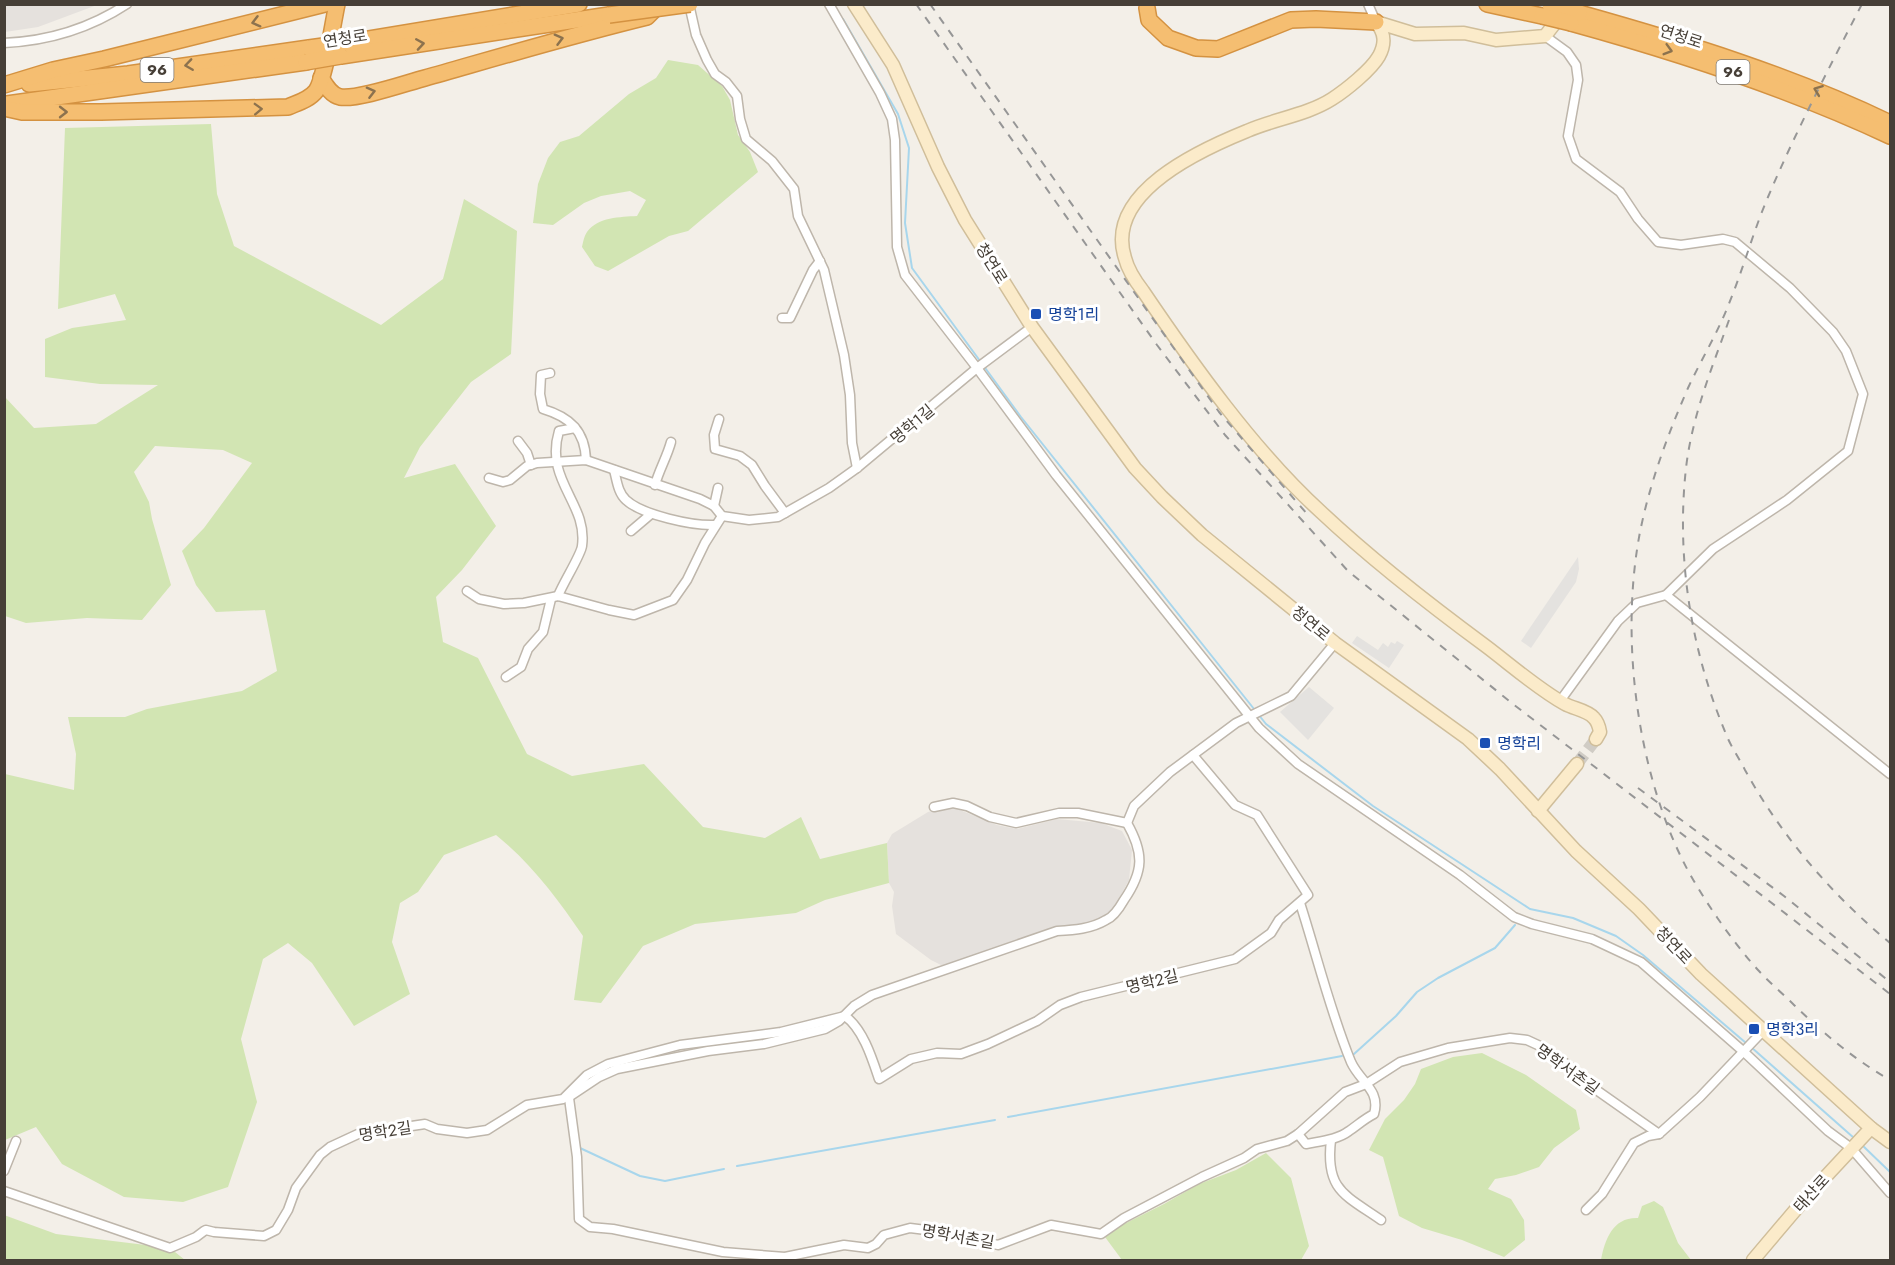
<svg xmlns="http://www.w3.org/2000/svg" width="1895" height="1265" viewBox="0 0 1895 1265" font-family="Jost,'Noto Sans KR',sans-serif">
<rect width="100%" height="100%" fill="#f3efe8"/>
<g fill="#e5e1dd">
<polygon points="5,4 97,4 97,5 38,27 5,32"/>
<polygon points="950,806 997,825 1017,829 1057,819 1101,823 1122,831 1132,850 1129,880 1111,914 1095,922 945,967 931,960 896,934 892,906 894,892 889,883 887,843 892,834 928,812"/>
</g>
<g fill="#d2e5b3">
<path d="M668,60L698,65L722,86L730,100L738,135L750,152L758,172L688,231L669,236L608,271L595,266L582,247C583,243 584,236 587,232C598,217 620,217 637,216L646,200L630,191L601,196L584,203L553,225L533,223L538,184L548,158L560,142L579,136L629,94L656,78Z"/>
<path d="M211,124L217,194L234,246L381,325L443,279L464,199L517,231L511,354L471,382L420,447L404,478L455,464L496,526L462,570L436,597L443,642L478,658L527,754L572,776L644,764L703,827L765,838L801,817L820,859L887,843L889,883L825,900L796,913L695,924L643,946L601,1003L574,1000L583,936C558,899 531,863 496,835L444,855L418,892L400,903L392,942L410,994L354,1026L312,963L288,943L263,959L241,1039L257,1102L228,1187L183,1202L124,1197L62,1164L36,1127L5,1140V774L74,790L76,754L68,717H125L147,709L242,691L277,671L265,610L216,612L196,585L182,551L204,528L252,463L223,450L155,446L134,472L149,502L152,519L171,585L142,620L87,618L26,623L5,616L4,396L34,428L96,424L158,385L100,384L45,377V339L72,328L126,320L115,294L58,309L65,128Z"/>
<polygon points="1482,1053 1526,1075 1576,1110 1580,1129 1554,1148 1539,1167 1516,1175 1495,1179 1488,1189 1511,1199 1524,1220 1525,1240 1504,1257 1462,1240 1422,1228 1399,1216 1383,1157 1369,1150 1385,1119 1404,1100 1415,1084 1421,1069 1453,1057"/>
<polygon points="1266,1153 1291,1178 1309,1246 1301,1260 1122,1260 1105,1237 1120,1226 1164,1204 1199,1184 1236,1170"/>
<path d="M1654,1201L1663,1207L1678,1243L1691,1260H1601C1605,1239 1613,1217 1638,1218L1642,1206Z"/>
<polygon points="4,1215 56,1234 170,1248 185,1260 5,1260"/>
</g>
<g fill="#e4e2df">
<polygon points="1578,557 1579,569 1576,582 1531,648 1521,641"/>
<polygon points="1357,636 1378,650 1383,643 1388,647 1391,642 1395,644 1397,641 1404,645 1389,668 1352,643"/>
<polygon points="1309,687 1334,708 1308,740 1280,712"/>
</g>
<g fill="none" stroke-linecap="round" stroke-linejoin="round">
<g stroke="#a8d6ec" stroke-width="2">
<polyline points="843,19 898,114 909,148 905,223 912,268 1021,417 1266,724 1373,806 1530,909 1573,918 1616,936 1643,955 1746,1043"/>
<polyline points="1751,1047 1854,1138"/>
<polyline points="1354,1054 1396,1016 1417,992 1438,978 1495,948 1515,925"/>
<polyline points="1008,1117 1342,1056"/>
<polyline points="1861,1144 1890,1172"/>
<polyline points="580,1148 640,1176 665,1181 724,1169"/>
<polyline points="737,1166 995,1120"/>
</g>
<polyline stroke="#d0ccc5" stroke-width="12" stroke-dasharray="12 6" stroke-linecap="butt" points="1577,764 1596,739"/>
<g stroke="#beb6ab" stroke-width="11">
<g id="street">
<polyline points="689,4 696,35 707,60 715,74 726,82 737,96 740,119 746,139 772,161 794,189 798,216 824,270 844,355 850,395 852,443 857,468"/>
<polyline points="829,4 880,93 892,119 895,140 897,247 905,275 977,368 1056,475 1259,728 1298,764 1460,875 1514,917 1532,924 1592,939 1641,962 1744,1052 1828,1131 1851,1148 1890,1193"/>
<polyline points="1368,4 1376,22"/>
<polyline points="1545,36 1567,52 1576,65 1578,80 1568,136 1576,159 1620,192 1638,219 1658,242 1681,245 1723,239 1735,242 1790,288 1833,332 1846,351 1863,394 1848,451 1787,500 1713,549 1666,595 1890,774"/>
<path d="M4,43C49,41 89,29 127,4"/>
<polyline points="782,318 790,318 813,270 820,261"/>
<path d="M550,373L541,375L540,394L543,409C570,417 585,431 586,460"/>
<polyline points="719,419 714,435 715,449 740,456 752,465 765,486 785,513"/>
<polyline points="518,441 527,453 531,465"/>
<path d="M614,470C617,481 618,493 626,500C642,515 693,526 715,525"/>
<polyline points="489,478 503,482 510,480 527,466 537,463 586,460 700,499 714,506 722,516 749,520 778,517 829,488 857,468 977,368 1032,327"/>
<path d="M655,485C659,470 667,457 671,442"/>
<polyline points="714,506 718,488"/>
<polyline points="631,531 651,514"/>
<polyline points="467,591 479,599 504,604 524,603 558,596 609,610 634,615 673,600 687,580 705,543 722,516"/>
<path d="M558,596C563,583 581,555 582,546C588,503 544,481 559,431L575,428"/>
<polyline points="506,677 521,667 528,649 543,632 551,599"/>
<polyline points="1560,701 1618,621 1637,603 1666,595"/>
<polyline points="934,807 953,803 967,806 990,817 1016,823 1059,813 1078,813 1127,823 1134,806 1170,772 1236,723 1291,696 1335,643"/>
<path d="M845,1016C863,1029 872,1058 879,1079L911,1059L937,1053L961,1054L988,1044L1037,1021L1060,1005L1081,997L1235,959L1271,933L1279,920L1308,895L1257,815L1235,805L1193,755"/>
<path d="M569,1097L599,1077L617,1069L708,1051L764,1044L825,1029L839,1021L854,1006L872,995L1057,931C1074,930 1091,929 1106,920C1114,917 1120,907 1124,900C1144,871 1144,853 1127,823"/>
<polyline points="569,1098 577,1157 579,1219 590,1227 613,1229 723,1252 785,1257 844,1245 868,1248 876,1244 884,1235 910,1228 934,1231 998,1245 1051,1225 1101,1234 1124,1218 1202,1177 1244,1158 1257,1149 1287,1141 1298,1134 1345,1092 1366,1084 1400,1062 1448,1048 1510,1038 1527,1040 1540,1046 1568,1065 1595,1089 1659,1134 1700,1097 1763,1031"/>
<path d="M1298,1134L1306,1144C1321,1141 1337,1140 1349,1131C1358,1125 1364,1119 1374,1114C1381,1090 1360,1082 1351,1062C1330,1011 1317,956 1300,903"/>
<path d="M1331,1140C1325,1190 1345,1195 1381,1220"/>
<polyline points="4,1171 16,1141"/>
<polyline points="4,1191 170,1248 196,1237 204,1231"/>
<polyline points="1586,1210 1602,1194 1634,1143 1648,1136 1659,1134"/>
<polyline points="206,1230 214,1232 264,1236 276,1230 288,1210 296,1188 320,1155 330,1147 358,1134 425,1124 437,1129 467,1133 487,1130 527,1105 563,1099 587,1075 608,1064 680,1045 781,1032 845,1016"/>
</g>
</g>
<g stroke="#d0be9a" stroke-width="15">
<g id="secondary">
<polyline points="854,4 893,65 938,167 965,220 1032,327 1135,468 1162,497 1202,535 1335,643 1468,739 1500,769 1576,851 1639,909 1701,974 1871,1128 1890,1142"/>
<path d="M1562,14L1545,36L1496,40L1464,33L1415,34L1376,22C1385,33 1386,43 1379,56C1371,70 1346,90 1332,99C1307,115 1274,119 1247,131C1200,150 1104,193 1125,258C1128,270 1136,282 1143,291C1193,365 1255,452 1321,512C1373,561 1430,605 1487,647C1512,666 1538,689 1565,704C1574,709 1587,710 1594,718C1598,722 1599,726 1600,732L1596,739"/>
<polyline points="1538,811 1577,764"/>
<polyline points="1753,1260 1803,1201 1871,1128"/>
</g>
</g>
<g stroke="#d49241" stroke-width="18">
<g id="highway">
<polyline points="1487,4 1542,16"/>
<polyline points="1147,8 1149,20 1168,38 1196,48 1218,49 1291,20 1316,19 1376,22"/>
<path d="M1579,13C1686,43 1790,75 1890,123"/>
<path d="M1571,23C1680,53 1788,88 1890,136"/>
<polyline points="345,43 579,4"/>
<polyline points="341,56 609,15"/>
<path d="M321,78C326,86 331,95 340,97C358,100 406,83 425,78C499,57 573,35 647,17L655,9"/>
<polyline points="29,84 128,74 309,48"/>
<polyline points="4,85 53,70 104,59 325,4"/>
<polyline points="7,104 306,62"/>
<path d="M4,108L22,112H101L288,107C297,103 309,100 316,91C325,79 333,22 337,4"/>
</g>
</g>
<use href="#street" stroke="#fff" stroke-width="8"/>
<use href="#secondary" stroke="#fbebca" stroke-width="12"/>
<use href="#highway" stroke="#f5be71" stroke-width="15"/>
<g stroke="#969696" stroke-width="2" stroke-dasharray="8 8" stroke-linecap="butt">
<polyline points="916,4 1157,345 1225,435 1348,571 1513,704 1890,994"/>
<polyline points="930,4 1219,412 1308,515"/>
<path d="M1862,4C1829,68 1796,131 1768,197C1753,232 1743,270 1728,306C1717,334 1701,360 1688,388C1668,434 1650,482 1640,532C1620,636 1636,766 1683,861C1700,895 1733,943 1759,971C1770,983 1783,994 1794,1005C1823,1033 1855,1060 1890,1080"/>
<path d="M1729,320C1712,368 1692,416 1686,468C1676,558 1691,651 1726,734C1731,747 1739,758 1745,770C1782,837 1832,895 1890,943"/>
<polyline points="1638,788 1784,896 1890,982"/>
</g>
<g stroke="#d49241" stroke-width="18" stroke-linecap="butt">
<g id="highway-bridge">
<polyline points="1550,5 1579,13"/>
<polyline points="609,15 690,4"/>
<polyline points="1542,16 1571,23"/>
<polyline points="309,48 345,43"/>
<polyline points="306,62 341,56"/>
</g>
</g>
<use href="#highway-bridge" stroke="#f5be71" stroke-width="15"/>
</g>
<defs><path id="oneway-chevron" d="M-2-3.5L2.5 0L-2 3.5" fill="none" stroke-width="1.6" stroke-linecap="round" stroke-linejoin="round" transform="scale(1.5)"/></defs>
<g stroke="#8c724e">
<use href="#oneway-chevron" transform="translate(256 22) rotate(165)"/>
<use href="#oneway-chevron" transform="translate(559 39) rotate(-15)"/>
<use href="#oneway-chevron" transform="translate(420 44) rotate(-9)"/>
<use href="#oneway-chevron" transform="translate(1668 50) rotate(16)"/>
<use href="#oneway-chevron" transform="translate(189 65) rotate(172)"/>
<use href="#oneway-chevron" transform="translate(1818 90) rotate(-159)"/>
<use href="#oneway-chevron" transform="translate(371 92) rotate(-14)"/>
<use href="#oneway-chevron" transform="translate(258 109) rotate(-2)"/>
<use href="#oneway-chevron" transform="translate(63 112)"/>
</g>
<g fill="#1a4fb4" stroke="#fff" stroke-width="2">
<rect x="1030" y="308" width="12" height="12" rx="3"/>
<rect x="1479" y="737" width="12" height="12" rx="3"/>
<rect x="1748" y="1023" width="12" height="12" rx="3"/>
</g>
<g text-anchor="middle" stroke-width="6" stroke-linejoin="round" paint-order="stroke">
<g fill="#fff" stroke="#7e7973" stroke-width="1.5">
<rect x="140.5" y="58" width="33" height="24" rx="4.5"/>
<rect x="1716.5" y="60" width="33" height="24" rx="4.5"/>
</g>
<g font-size="15" font-weight="bold" fill="#463f37">
<text x="157" y="75">96</text>
<text x="1733" y="77">96</text>
</g>
<g font-size="16" fill="#463f37" stroke="#fff">
<text transform="translate(1681 36) rotate(18)" y="6">연청로</text>
<text transform="translate(345 38) rotate(-9)" y="6">연청로</text>
<text transform="translate(992 263) rotate(58)" y="6">청연로</text>
<text transform="translate(912 424) rotate(-40)" y="6">명학1길</text>
<text transform="translate(1311 623) rotate(40)" y="6">청연로</text>
<text transform="translate(1674 945) rotate(47)" y="6">청연로</text>
<text transform="translate(1152 981) rotate(-14)" y="6">명학2길</text>
<text transform="translate(1568 1069) rotate(36)" y="6">명학서촌길</text>
<text transform="translate(385 1131) rotate(-9)" y="6">명학2길</text>
<text transform="translate(1811 1193) rotate(-48)" y="6">태산로</text>
<text transform="translate(958 1236) rotate(10)" y="6">명학서촌길</text>
</g>
<g font-size="16" fill="#164399" stroke="#fff" text-anchor="start">
<text x="1048" y="320">명학1리</text>
<text x="1497" y="749">명학리</text>
<text x="1766" y="1035">명학3리</text>
</g>
</g>
<rect width="1895" height="1265" fill="none" stroke="#463f37" stroke-width="12"/>
</svg>
